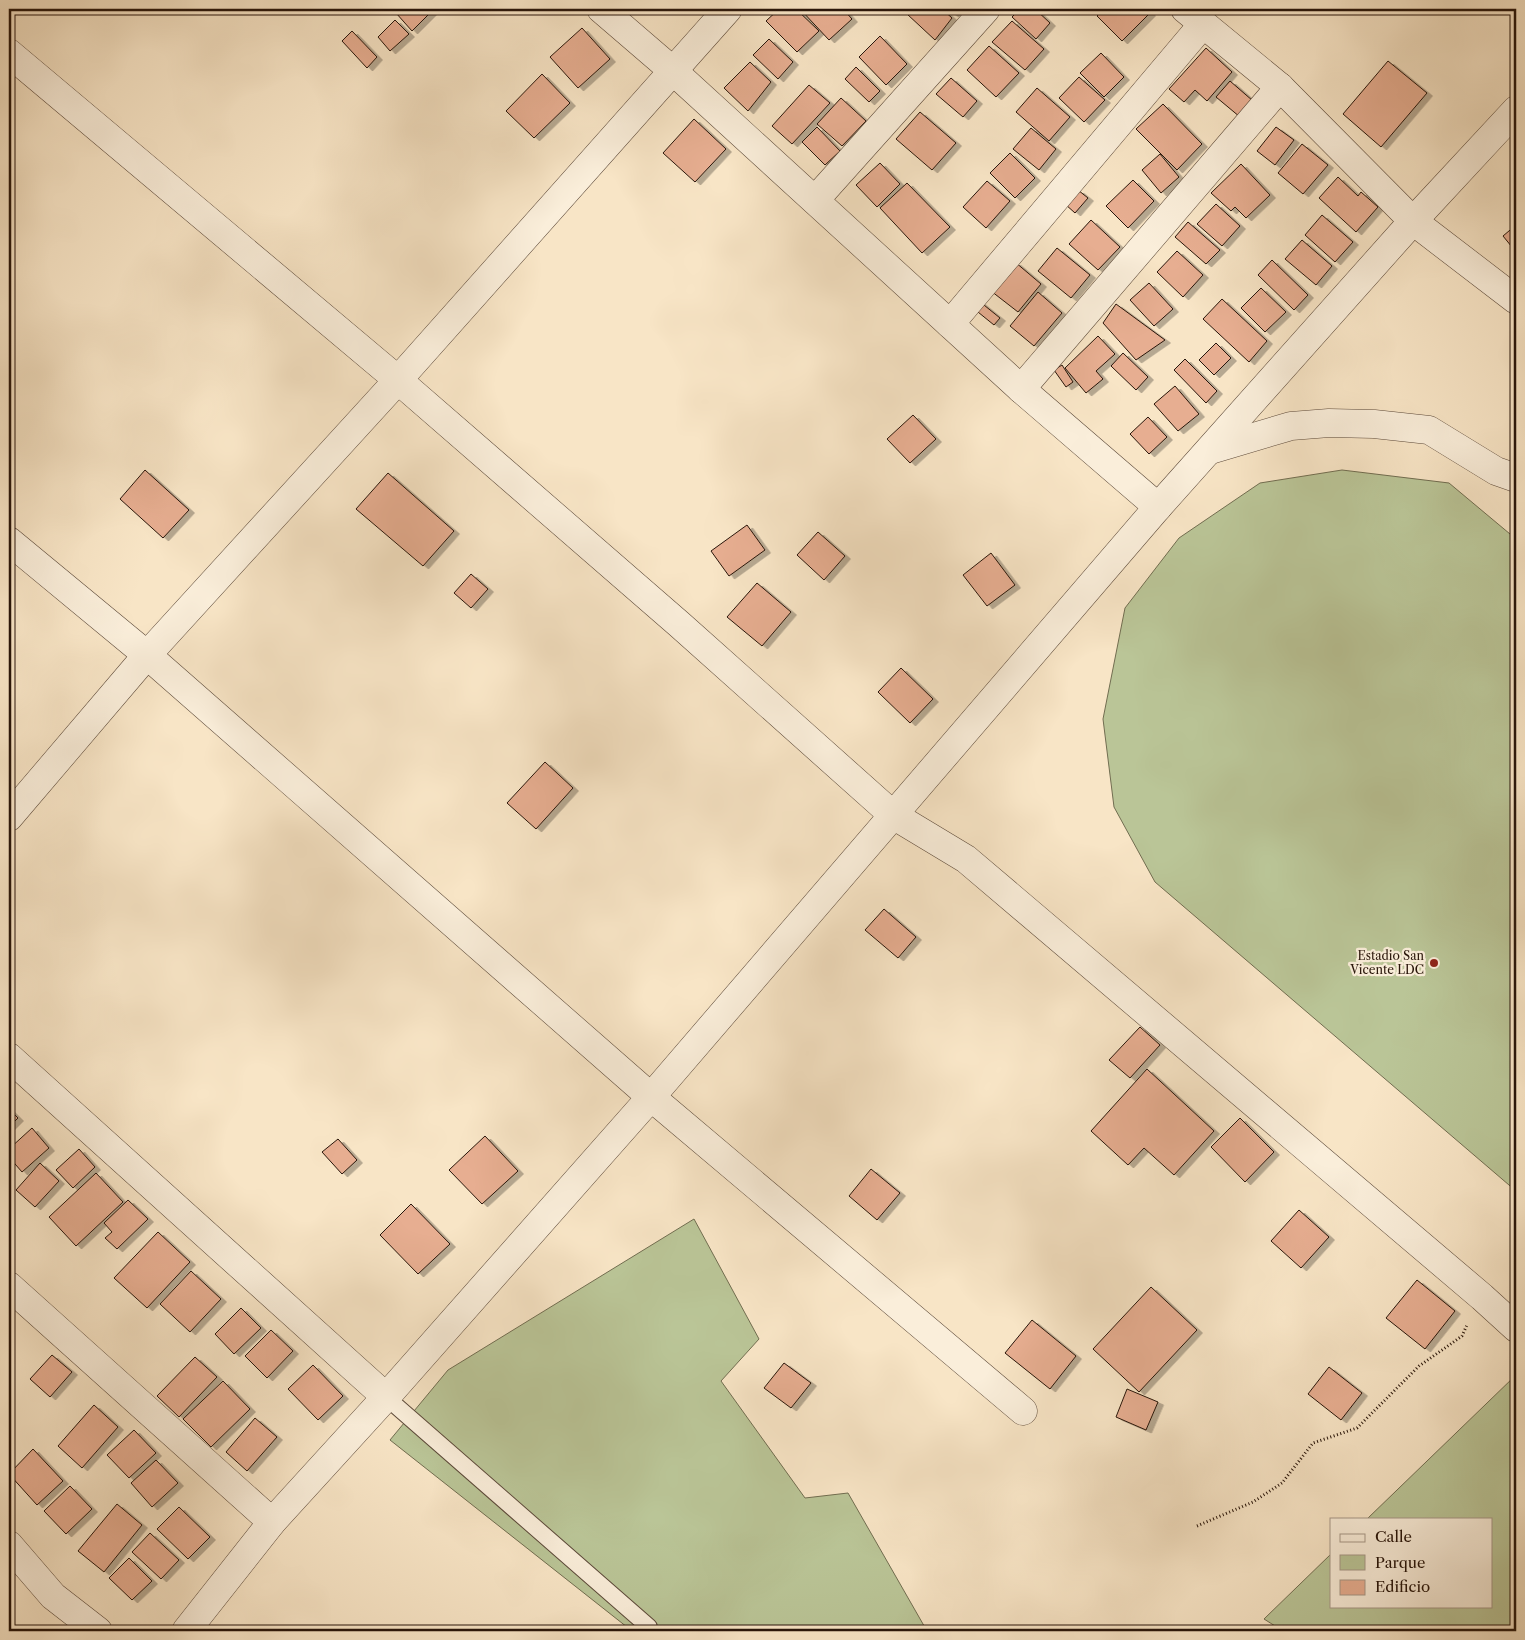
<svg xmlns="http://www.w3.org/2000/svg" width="1525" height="1640" viewBox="0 0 1525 1640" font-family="'Libre Caslon Text',serif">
<defs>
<filter id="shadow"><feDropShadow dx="5.5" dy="3" stdDeviation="0" flood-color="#0004"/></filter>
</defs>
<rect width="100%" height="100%" fill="#f8e5c6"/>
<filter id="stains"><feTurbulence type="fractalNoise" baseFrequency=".004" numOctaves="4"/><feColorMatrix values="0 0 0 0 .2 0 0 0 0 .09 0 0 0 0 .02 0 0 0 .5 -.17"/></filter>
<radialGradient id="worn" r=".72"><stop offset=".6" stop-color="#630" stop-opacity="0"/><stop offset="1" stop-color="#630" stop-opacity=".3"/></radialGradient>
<g fill="#bac597" stroke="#716d50">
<polygon points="1342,470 1449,483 1516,539 1516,1191 1155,882 1114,807 1103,719 1125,608 1179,538 1260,483"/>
<polygon points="694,1219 759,1339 721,1381 805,1498 848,1493 927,1631 632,1631 390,1440 448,1370"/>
<polygon points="1516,1375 1516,1631 1283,1631 1264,1619 1331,1554 1331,1606 1491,1606 1491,1519 1367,1519"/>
</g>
<g fill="#e7ae91" stroke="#28150a" filter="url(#shadow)">
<polygon points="401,9 434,9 412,31 396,13"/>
<polygon points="779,9 796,9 819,31 797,52 766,21"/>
<polygon points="800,9 843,9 852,19 829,40"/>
<polygon points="912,9 942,9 952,18 935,40 907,14"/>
<polygon points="947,9 958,9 953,14"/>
<polygon points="1020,9 1035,9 1050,23 1036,39 1012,17"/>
<polygon points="1104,9 1146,9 1150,13 1122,41 1097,16"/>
<polygon points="395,20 409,34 390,51 378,37"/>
<polygon points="1012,21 1044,49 1025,70 992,42"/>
<polygon points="582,28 610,59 578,88 550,57"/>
<polygon points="352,31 377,57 367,68 342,41"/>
<polygon points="880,36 907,64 886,85 859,57"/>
<polygon points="769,39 793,62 778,79 753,55"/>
<polygon points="989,46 1019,73 996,97 967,70"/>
<polygon points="1206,48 1232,72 1207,101 1195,90 1184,102 1169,89"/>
<polygon points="1101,53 1124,77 1104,97 1080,73"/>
<polygon points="1388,61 1427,93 1381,147 1343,114"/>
<polygon points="750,62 771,82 748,111 724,88"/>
<polygon points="856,67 880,91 869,102 845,79"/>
<polygon points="542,74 570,103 534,138 506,111"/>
<polygon points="1079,77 1105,100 1084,122 1059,98"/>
<polygon points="951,78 977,101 963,117 936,94"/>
<polygon points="1230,81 1253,101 1240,117 1216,97"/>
<polygon points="809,85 830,103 792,144 772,126"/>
<polygon points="1037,88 1070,117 1049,141 1016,112"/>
<polygon points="841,98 866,121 842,146 817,124"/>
<polygon points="1163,104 1202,144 1177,170 1136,129"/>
<polygon points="920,112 956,143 932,170 896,139"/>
<polygon points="694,119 726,149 695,182 663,153"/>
<polygon points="817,127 840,151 825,165 802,142"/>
<polygon points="1276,127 1294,140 1275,165 1257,151"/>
<polygon points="1031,128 1056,149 1039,170 1013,149"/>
<polygon points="1302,144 1328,165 1303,194 1278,173"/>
<polygon points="1010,153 1035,178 1015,198 990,173"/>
<polygon points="1160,154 1179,177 1161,193 1142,170"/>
<polygon points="880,163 900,184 877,207 856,185"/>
<polygon points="1241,164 1270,195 1246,218 1235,207 1231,211 1211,193"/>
<polygon points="1338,177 1358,196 1361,192 1378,207 1356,232 1319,198"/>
<polygon points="1133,180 1154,201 1128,228 1106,206"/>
<polygon points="987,181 1010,201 986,228 963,207"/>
<polygon points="907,183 950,227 922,253 880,208"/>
<polygon points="1078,190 1088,198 1075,213 1065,204"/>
<polygon points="1216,204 1240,226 1222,246 1197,224"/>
<polygon points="1322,215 1353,242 1335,262 1305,235"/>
<polygon points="1091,220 1120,247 1098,270 1069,244"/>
<polygon points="1188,222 1220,250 1206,264 1175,237"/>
<polygon points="1516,225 1516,252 1503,236"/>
<polygon points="1302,240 1332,266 1316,285 1285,259"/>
<polygon points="1057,248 1090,275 1071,298 1038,271"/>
<polygon points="1177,251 1203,275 1183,297 1157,272"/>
<polygon points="1272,260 1308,295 1294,310 1258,275"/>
<polygon points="1015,262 1041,284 1018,312 991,291"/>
<polygon points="1149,283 1173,309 1154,326 1130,300"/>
<polygon points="1261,288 1286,312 1265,332 1241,308"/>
<polygon points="1038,292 1062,313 1034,346 1010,326"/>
<polygon points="1222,299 1267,341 1249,362 1203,319"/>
<polygon points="979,301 1000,318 994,325 973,308"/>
<polygon points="1116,304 1165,340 1136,360 1103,323"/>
<polygon points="1098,336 1115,354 1096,371 1103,379 1086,393 1065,368"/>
<polygon points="1216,343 1231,358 1214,375 1199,360"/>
<polygon points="1123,353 1148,377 1136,390 1111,366"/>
<polygon points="1185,359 1217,391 1206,403 1174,370"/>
<polygon points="1062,365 1073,382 1066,387 1054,370"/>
<polygon points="1175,386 1199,414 1178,431 1154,404"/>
<polygon points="913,415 936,439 910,463 887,439"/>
<polygon points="1148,417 1167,437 1149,454 1130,434"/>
<polygon points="145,470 189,510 163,538 120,499"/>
<polygon points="388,473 454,531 423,566 356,509"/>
<polygon points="747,525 765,550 729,576 711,551"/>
<polygon points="818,532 845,556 824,580 797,555"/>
<polygon points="991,553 1015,585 987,606 963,575"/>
<polygon points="471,574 488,589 471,608 454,593"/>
<polygon points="757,583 791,612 762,646 727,617"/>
<polygon points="901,668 933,699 910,723 878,692"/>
<polygon points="545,762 573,788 536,829 507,803"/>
<polygon points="884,909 916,937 898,958 865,930"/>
<polygon points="1140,1027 1160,1045 1130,1078 1109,1060"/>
<polygon points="1147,1069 1214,1131 1174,1175 1144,1148 1128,1165 1091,1131"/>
<polygon points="9,1109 18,1118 9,1127"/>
<polygon points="1240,1118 1274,1152 1245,1182 1211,1147"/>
<polygon points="32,1128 49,1148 22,1172 9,1157 9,1149"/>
<polygon points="485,1136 518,1171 482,1204 449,1170"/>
<polygon points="338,1139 357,1160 342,1174 322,1152"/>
<polygon points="79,1149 95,1167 73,1188 56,1170"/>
<polygon points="40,1163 59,1181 35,1207 16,1190"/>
<polygon points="871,1169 900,1193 877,1220 849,1196"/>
<polygon points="96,1173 123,1202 76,1246 49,1217"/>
<polygon points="128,1200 148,1219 117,1249 105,1238 112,1232 104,1223"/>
<polygon points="411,1204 450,1244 418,1274 380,1235"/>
<polygon points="1299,1210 1329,1237 1301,1268 1271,1241"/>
<polygon points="158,1232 190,1262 147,1308 114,1278"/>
<polygon points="191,1271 221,1299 190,1332 160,1304"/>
<polygon points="1417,1280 1455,1311 1425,1349 1386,1318"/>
<polygon points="1151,1287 1197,1330 1139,1392 1093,1349"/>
<polygon points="241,1308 261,1328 234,1354 215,1334"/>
<polygon points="1032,1320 1076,1356 1050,1389 1005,1353"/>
<polygon points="271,1330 293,1351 267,1378 245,1356"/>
<polygon points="52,1355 72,1372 50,1397 30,1379"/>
<polygon points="195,1357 217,1377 179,1417 157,1396"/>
<polygon points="784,1363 811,1383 791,1408 764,1388"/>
<polygon points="313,1365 343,1396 318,1420 288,1389"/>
<polygon points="1329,1367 1362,1393 1341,1420 1308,1394"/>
<polygon points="223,1381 250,1409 211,1447 183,1419"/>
<polygon points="1127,1389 1158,1402 1146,1430 1116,1417"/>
<polygon points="94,1405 118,1427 82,1468 58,1446"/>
<polygon points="255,1418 277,1437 247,1471 226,1452"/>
<polygon points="134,1430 156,1453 129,1478 107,1455"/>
<polygon points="33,1449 63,1481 37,1505 9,1474"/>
<polygon points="156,1460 178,1483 152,1507 131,1483"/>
<polygon points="70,1486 92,1509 66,1534 44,1511"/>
<polygon points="117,1504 142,1525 104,1572 78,1551"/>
<polygon points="179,1507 210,1537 188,1559 157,1529"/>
<polygon points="150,1533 179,1560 161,1579 132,1552"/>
<polygon points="129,1558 152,1581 132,1600 109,1578"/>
</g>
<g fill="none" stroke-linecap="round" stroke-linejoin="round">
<g stroke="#5c4939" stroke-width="18">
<polyline id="lane" points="386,1397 649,1627"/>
</g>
<g stroke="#5c4939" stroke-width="29">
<g id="street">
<polyline points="601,9 672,70 1021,389 1158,507"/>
<polyline points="1185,9 1280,87 1413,221 1516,300"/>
<polyline points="9,53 398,380 679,624 893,815 966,859 1482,1297 1516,1328"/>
<polyline points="815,200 986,9"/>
<polyline points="950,324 1203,24"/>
<polyline points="1021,389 1280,87"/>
<polyline points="1210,450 1291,426 1329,423 1374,424 1429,430 1496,471 1516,478"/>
<polyline points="9,541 147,655 651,1097 1023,1411"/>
<polyline points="9,817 147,655 398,380 728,9"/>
<polyline points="9,1057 386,1397"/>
<polyline points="9,1286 272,1522"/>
<polyline points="9,1545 53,1596 98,1631"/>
<polyline points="186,1631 272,1522 386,1397 651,1097 1158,507 1413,221 1516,110"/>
</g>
</g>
<polyline stroke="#28150a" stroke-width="3" stroke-dasharray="1 2.5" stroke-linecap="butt" points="1197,1526 1253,1502 1282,1483 1313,1443 1357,1428 1419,1366 1462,1336 1467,1325"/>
<use href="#lane" stroke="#faeeda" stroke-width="16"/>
<use href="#street" stroke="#faeeda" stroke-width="28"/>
</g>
<circle fill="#8f2418" stroke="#faeeda" stroke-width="2" cx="1434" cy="963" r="5"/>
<g text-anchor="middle" stroke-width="4.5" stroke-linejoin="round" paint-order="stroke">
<g font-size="12" fill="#28150a" stroke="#faeeda" text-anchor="end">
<text x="1424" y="960">Estadio San<tspan x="1424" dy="14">Vicente LDC</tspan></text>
</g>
</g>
<rect width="1525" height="1640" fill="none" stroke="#f8e5c6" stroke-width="30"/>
<rect x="10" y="10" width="1505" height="1620" fill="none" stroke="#28150a" stroke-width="2.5"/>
<rect x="15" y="15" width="1495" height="1610" fill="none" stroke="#28150a"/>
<rect x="1330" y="1518" width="162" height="90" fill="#faeeda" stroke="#a69787"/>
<rect x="1340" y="1534" width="25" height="8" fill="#faeeda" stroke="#a69787"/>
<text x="1375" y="1542" font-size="15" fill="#28150a">Calle</text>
<rect x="1340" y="1555" width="25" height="15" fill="#bac597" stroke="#a69787"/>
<text x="1375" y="1568" font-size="15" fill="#28150a">Parque</text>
<rect x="1340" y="1580" width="25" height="15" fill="#e7ae91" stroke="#a69787"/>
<text x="1375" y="1592" font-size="15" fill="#28150a">Edificio</text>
<rect width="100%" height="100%" filter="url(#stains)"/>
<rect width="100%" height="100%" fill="url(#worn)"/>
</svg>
